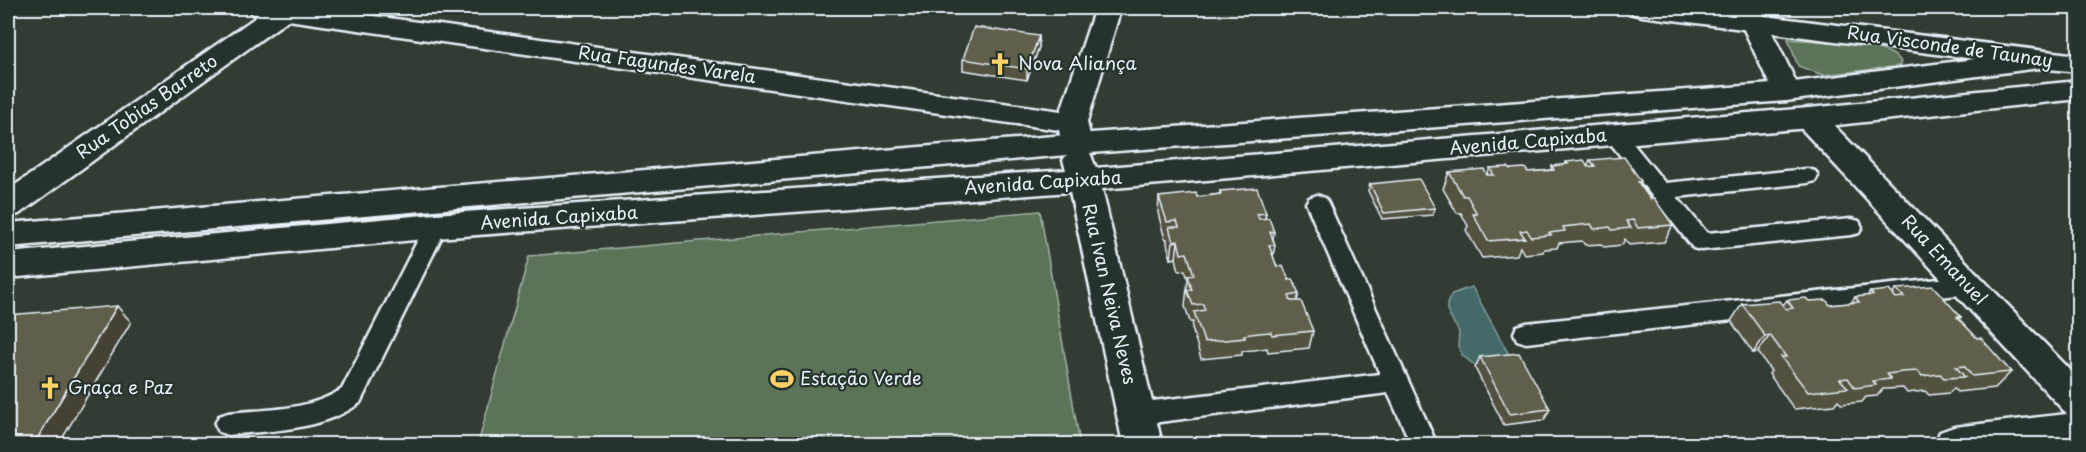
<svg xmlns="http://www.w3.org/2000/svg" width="2086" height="452" viewBox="0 0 2086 452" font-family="'Playpen Sans',sans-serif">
<rect width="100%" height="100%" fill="#323c33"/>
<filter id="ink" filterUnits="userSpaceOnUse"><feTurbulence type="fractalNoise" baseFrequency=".0167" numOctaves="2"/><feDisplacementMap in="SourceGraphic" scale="12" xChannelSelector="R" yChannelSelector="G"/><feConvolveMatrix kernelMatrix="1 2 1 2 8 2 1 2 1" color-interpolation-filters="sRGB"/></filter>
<g filter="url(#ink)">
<g fill="#5c7358" stroke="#a2b2a8" stroke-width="1.5">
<path d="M1788,39C1811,41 1891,42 1901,62L1899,66L1892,67L1823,75L1798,66Z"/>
<polygon points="1040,211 1080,444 478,444 529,256"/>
</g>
<path fill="#446967" stroke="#869fa1" stroke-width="1.5" d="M1472,287L1514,364L1478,368L1462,355L1458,346L1459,332C1452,317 1440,311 1452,294Z"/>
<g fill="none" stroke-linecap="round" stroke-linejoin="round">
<g stroke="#e8f1f8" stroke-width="5">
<g id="service">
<polygon points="1615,128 1622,130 1665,183 1807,169 1815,171 1818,176 1815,181 1807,183 1677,197 1707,233 1851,219 1859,221 1862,227 1859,233 1851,235 1701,250 1693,248 1608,140 1605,135 1608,130"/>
<polygon points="1317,195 1325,198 1328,203 1435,440 1433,444 1411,444 1388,393 1136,425 1127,422 1123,414 1127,406 1136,403 1380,374 1306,203 1309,198"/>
<path d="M436,218L444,220L447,226L360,403C321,431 274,430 228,435L219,432L215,424L219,416L228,413C268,409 308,411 342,389L425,226L428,220Z"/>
<polygon points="1967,276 1975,279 1979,285 1975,291 1967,294 1526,343 1517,340 1514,333 1517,326 1526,323"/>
</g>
</g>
<g stroke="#e8f1f8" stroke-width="5">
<g id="minor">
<polygon points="249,8 316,8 1061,111 1095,8 1121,8 1087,122 1092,144 1088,151 1077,154 1066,151 1062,144 1059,130 288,20 19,214 8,217 8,190 259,15 253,14"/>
<polygon points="1734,8 1760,8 1801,92 1796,98 1786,101 1776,98"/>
<polygon points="1809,108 1820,111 2078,378 2078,444 1935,444 1940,432 1954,427 2067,414 1798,125 1794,118 1798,111"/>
</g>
</g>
<g stroke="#e8f1f8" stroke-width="5">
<polygon id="tertiary" points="1629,8 1701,8 2078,55 2078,72 2039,68 1786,101 1090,153 1096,168 1809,108 2078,81 2078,99 1809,128 1102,189 1162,444 1123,444 1070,192 436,238 8,278 8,253 436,214 1066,170 1063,160 1067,155 8,247 8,223 1077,134 1786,83 1975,59 1642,16 1633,14"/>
</g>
<use href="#service" fill="#26332d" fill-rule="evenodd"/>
<use href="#minor" fill="#26332d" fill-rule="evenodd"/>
<use href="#tertiary" fill="#26332d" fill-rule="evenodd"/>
</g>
<g fill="#535140" stroke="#e8f1f8" stroke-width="1.5">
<polygon points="1039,36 1039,47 1027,80 963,70 963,59"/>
<polygon points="1590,160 1641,181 1640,185 1650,199 1673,225 1664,242 1629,245 1625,239 1622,245 1604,247 1601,244 1585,245 1582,241 1559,243 1557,248 1544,249 1543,252 1524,254 1520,247 1517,255 1482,258 1466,230 1468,226 1461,213 1457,213 1443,189 1449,172 1487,175 1490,168 1528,172 1551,170 1552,166 1565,165 1566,162 1587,166"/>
<polygon points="1370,184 1435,208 1433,215 1382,219 1368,191"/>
<polygon points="1220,191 1266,213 1265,218 1274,232 1273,239 1275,245 1273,256 1277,267 1289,280 1299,294 1297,301 1313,331 1309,348 1268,352 1267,348 1254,350 1242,351 1242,355 1201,359 1192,328 1193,322 1190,322 1185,306 1188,279 1185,270 1179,271 1176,258 1171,259 1167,244 1167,239 1165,239 1158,213 1159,197 1197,197 1220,194"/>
<polygon points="1896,289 1961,317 1959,319 1977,338 2011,372 1995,388 1957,392 1954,388 1949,393 1929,395 1925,391 1907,393 1903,388 1887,389 1883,389 1877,396 1866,397 1862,402 1841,404 1838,400 1834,405 1794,409 1769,374 1771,371 1758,352 1753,353 1731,321 1742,304 1783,305 1787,300 1809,301 1830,305 1851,303 1855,297 1867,296 1870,292 1893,294"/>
<polygon points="1480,357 1550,409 1544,420 1504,425 1475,368"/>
</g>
<g fill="#444234" stroke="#e8f1f8" stroke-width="1.5">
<polygon points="1039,36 1039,47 1027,80 1027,69"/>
<polygon points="1178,241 1176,258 1171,259 1173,242"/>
<polygon points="117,306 131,322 59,444 34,444"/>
<polygon points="1770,335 1758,352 1753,353 1765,336"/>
</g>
<g fill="#615e4b" stroke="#e8f1f8" stroke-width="1.5">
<polygon points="974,27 1039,36 1027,69 963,59"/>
<polygon points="1624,157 1641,181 1638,182 1650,199 1654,198 1673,225 1638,228 1633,220 1626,221 1631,228 1612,230 1610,227 1594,229 1591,224 1563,227 1565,231 1549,233 1551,235 1531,237 1527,230 1520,231 1525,238 1488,241 1473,214 1477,214 1467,196 1463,196 1449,172 1484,169 1487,175 1494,175 1490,168 1508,167 1510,169 1525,168 1528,172 1554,170 1552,166 1568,164 1566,162 1584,160 1588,167 1595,166 1590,160"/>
<polygon points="1419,179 1435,208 1384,213 1370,184"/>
<polygon points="1257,188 1266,213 1257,214 1259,219 1269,218 1274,232 1270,232 1275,245 1269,245 1277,267 1283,266 1289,280 1293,279 1299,294 1289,296 1291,301 1301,301 1313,331 1272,335 1271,332 1258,333 1244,335 1245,338 1204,342 1194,312 1205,310 1203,304 1193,305 1187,290 1192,290 1188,276 1194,275 1187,253 1181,254 1178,241 1173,242 1169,227 1179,227 1177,221 1167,222 1159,197 1196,193 1197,197 1221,194 1220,191"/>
<polygon points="1933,286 1961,317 1957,317 1977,338 1981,338 2011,372 1972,376 1964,366 1956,367 1965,377 1944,378 1940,374 1922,376 1918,371 1902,372 1887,374 1891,379 1873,381 1876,385 1855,388 1848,378 1840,379 1848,388 1808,392 1781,357 1786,357 1770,335 1765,336 1742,304 1779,301 1786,309 1793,308 1787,300 1806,298 1809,301 1826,300 1830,305 1859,302 1855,297 1873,295 1870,292 1889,290 1896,298 1904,297 1896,289"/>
<polygon points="117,306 34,444 8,444 8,315"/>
<polygon points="1519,353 1550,409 1510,414 1480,357"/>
</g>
</g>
<defs>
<g id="church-bare" transform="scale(1.8)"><path d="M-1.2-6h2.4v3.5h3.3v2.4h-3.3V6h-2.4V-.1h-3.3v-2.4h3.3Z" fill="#ffd166" stroke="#26332d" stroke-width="2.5" paint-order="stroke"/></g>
<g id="stadium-bare" transform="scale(1.8)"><path d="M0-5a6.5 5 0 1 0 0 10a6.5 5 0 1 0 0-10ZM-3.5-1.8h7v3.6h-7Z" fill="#ffd166" stroke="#26332d" stroke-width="2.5" paint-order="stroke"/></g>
</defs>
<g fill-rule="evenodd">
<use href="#church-bare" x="1000" y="64"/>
<use href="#stadium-bare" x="782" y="379"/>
<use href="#church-bare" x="50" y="388"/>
</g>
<g text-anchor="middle" stroke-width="4.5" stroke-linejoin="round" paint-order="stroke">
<g font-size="18" fill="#e8f1f8" stroke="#26332d">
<text transform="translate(1950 47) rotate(8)" y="6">Rua Visconde de Taunay</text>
<text transform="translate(667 65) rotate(8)" y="6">Rua Fagundes Varela</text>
<text transform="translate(147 107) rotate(-35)" y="6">Rua Tobias Barreto</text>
<text transform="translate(1528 142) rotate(-5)" y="6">Avenida Capixaba</text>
<text transform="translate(1043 183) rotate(-4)" y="6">Avenida Capixaba</text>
<text transform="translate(559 218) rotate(-4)" y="6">Avenida Capixaba</text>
<text transform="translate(1944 260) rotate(47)" y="6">Rua Emanuel</text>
<text transform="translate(1109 294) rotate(77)" y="6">Rua Ivan Neiva Neves</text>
</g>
<g font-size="18" fill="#e8f1f8" stroke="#26332d" text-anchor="start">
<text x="1018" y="70">Nova Aliança</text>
<text x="800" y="385">Estação Verde</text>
<text x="68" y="394">Graça e Paz</text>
</g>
</g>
<rect width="2086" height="452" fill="none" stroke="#26332d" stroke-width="30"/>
<rect x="15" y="15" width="2056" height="422" fill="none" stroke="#e8f1f8" stroke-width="2" filter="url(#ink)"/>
</svg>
